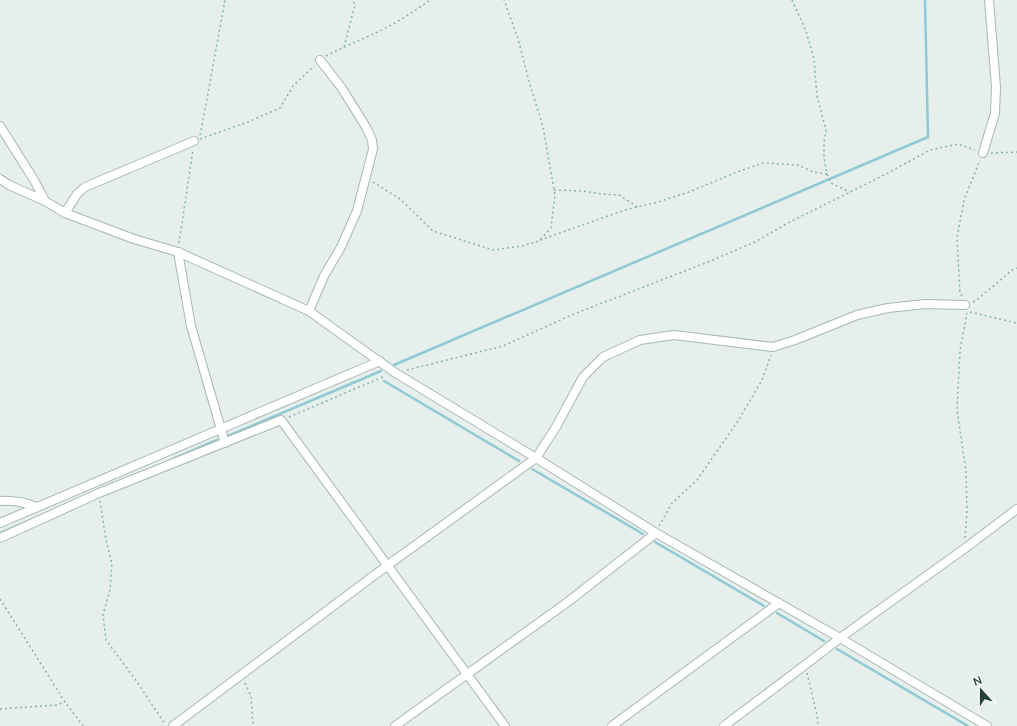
<svg xmlns="http://www.w3.org/2000/svg" width="1017" height="726" viewBox="0 0 1017 726" font-family="Mulish,sans-serif">
<rect width="100%" height="100%" fill="#e6efeb"/>
<g fill="none" stroke-linecap="round" stroke-linejoin="round">
<g stroke="#8ec9d4" stroke-width="2.5">
<polyline points="394,365 928,137 925,0"/>
<polyline points="384,381 519,461"/>
<polyline points="228,436 381,371"/>
<polyline points="173,459 217,440"/>
<polyline points="532,469 643,534"/>
<polyline points="0,533 33,519"/>
<polyline points="655,542 764,606"/>
<polyline points="777,613 824,641"/>
<polyline points="837,649 968,726"/>
</g>
<g stroke="#a8b8b2" stroke-width="10">
<g id="minor">
<polyline points="0,126 34,180 45,201"/>
<polyline points="983,153 995,113 996,87 989,0"/>
<polyline points="0,179 9,185 45,201 65,213 134,239 178,252 309,311 394,372 536,458 656,533 840,638 987,726"/>
<polyline points="65,213 77,194 85,187 194,141"/>
<polyline points="178,252 191,326 225,443"/>
<polyline points="309,311 324,276 341,247 357,211 373,149 372,140 366,127 341,87 320,60"/>
<path d="M0,501C14,500 24,502 37,507"/>
<polyline points="0,523 380,361"/>
<polyline points="0,538 99,493 281,420 505,726"/>
<polyline points="173,726 388,565 536,458 556,427 583,377 603,357 640,340 674,335 773,347 795,340 857,315 888,308 925,304 965,305"/>
<polyline points="395,726 569,601 656,533"/>
<polyline points="612,726 779,603"/>
<polyline points="724,726 805,665 840,638 964,549 1017,509"/>
</g>
</g>
<g stroke="#86b3a5" stroke-width="1.5" stroke-dasharray="2 3" stroke-linecap="butt">
<polyline points="792,0 806,31 814,59 817,96 826,130 824,142 824,158 827,174 831,183 850,192"/>
<polyline points="344,47 355,5 353,0"/>
<path d="M326,56C341,48 356,42 371,35C392,26 412,13 430,0"/>
<polyline points="200,135 207,99 225,0"/>
<polyline points="200,139 248,122 280,108 293,86 314,66"/>
<polyline points="991,153 1017,152"/>
<polyline points="373,182 400,199 433,231 493,250 522,246 539,241 551,228 555,195 543,127 529,81 518,39 504,0"/>
<polyline points="554,190 583,191 602,194 619,195 638,207"/>
<polyline points="540,240 625,210 658,202 689,192 737,172 763,163 798,165 813,172 827,174"/>
<polyline points="179,243 193,150"/>
<polyline points="962,296 960,293 957,238 964,200 980,160"/>
<polyline points="973,302 978,299 1012,270 1017,268"/>
<polyline points="970,312 1017,323"/>
<polyline points="407,370 503,346 574,314 708,262 755,242 786,224 888,173 930,150 958,144 975,150"/>
<polyline points="289,417 385,376"/>
<polyline points="100,501 106,540 112,564 110,590 103,614 106,640 135,679 165,724"/>
<polyline points="659,526 672,503 697,480 738,421 762,380 771,355"/>
<polyline points="965,538 967,509 966,471 957,410 960,350 967,313"/>
<polyline points="0,599 65,702 83,726"/>
<polyline points="807,673 817,715 818,726"/>
<polyline points="245,683 251,696 253,726"/>
<polyline points="0,709 56,705 65,702"/>
</g>
<use href="#minor" stroke="#fff" stroke-width="8"/>
</g>
<g transform="translate(981 690) rotate(339)" stroke="#f7fbf9" stroke-width="3" paint-order="stroke">
<path d="M0-3L7 15L0 10L-7 15Z" fill="#24423a"/>
<text y="-6" font-size="11" font-weight="bold" text-anchor="middle" fill="#24423a">N</text>
</g>
</svg>
